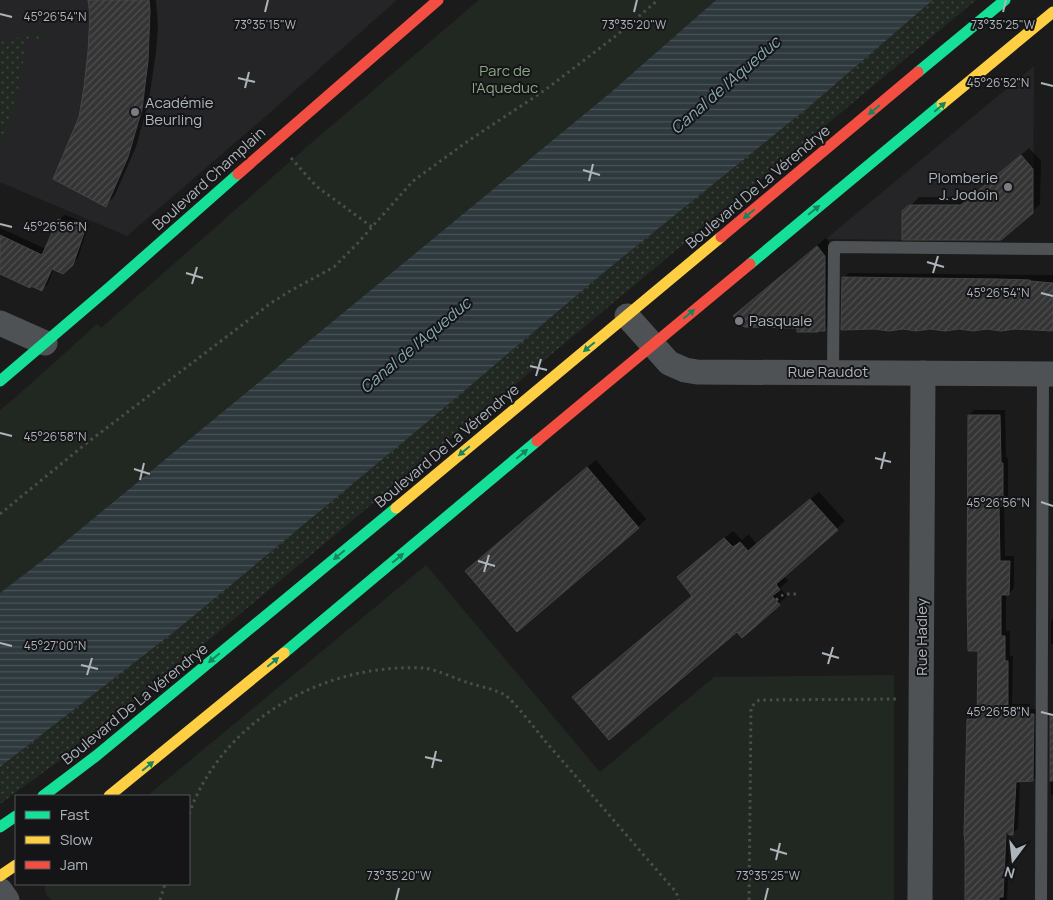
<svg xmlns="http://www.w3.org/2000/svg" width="1053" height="900" viewBox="0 0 1053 900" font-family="Manrope,sans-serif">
<defs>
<pattern id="grass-dots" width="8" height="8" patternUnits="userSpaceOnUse" patternTransform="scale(1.25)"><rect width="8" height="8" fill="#212821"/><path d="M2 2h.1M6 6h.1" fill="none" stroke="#3f453f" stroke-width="1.8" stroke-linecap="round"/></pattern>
<pattern id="water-rules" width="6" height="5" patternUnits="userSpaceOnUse" patternTransform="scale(1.25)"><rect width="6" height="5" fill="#2e393d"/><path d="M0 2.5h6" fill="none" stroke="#4a5357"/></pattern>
<pattern id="building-hatch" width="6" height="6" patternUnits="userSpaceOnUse" patternTransform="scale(1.25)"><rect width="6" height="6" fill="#343435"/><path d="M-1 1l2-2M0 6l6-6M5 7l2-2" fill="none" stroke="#4f4f50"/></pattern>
</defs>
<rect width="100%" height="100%" fill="#1b1b1b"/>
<g fill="#252527">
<polygon points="0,0 397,0 257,124 127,236 0,182"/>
<polygon points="1034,66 1033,213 1000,241 826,239"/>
</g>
<g fill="url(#grass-dots)">
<polygon points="933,0 976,0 185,660 63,758 0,804 0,767 179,628 431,419 602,274 810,106"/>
<path d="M39,33L43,37L44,40L25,39C23,78 15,108 0,144V42Z"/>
</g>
<g fill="#212821">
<polygon points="479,0 716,0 610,93 43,560 0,593 0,410 16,397 97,324 101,328 310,144"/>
<polygon points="426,565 600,772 714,677 894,675 894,900 52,900 46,894 44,884 189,884 189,796 147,796"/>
</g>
<polygon fill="url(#water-rules)" points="716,0 933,0 810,106 602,274 431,419 179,628 0,767 0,593 43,560 610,93"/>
<g fill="#0007">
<polygon points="89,0 156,0 158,26 156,52 149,100 136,147 114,197 106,205 80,117 86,87 91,15"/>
<polygon points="1029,148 1041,161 1040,204 1032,212 904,212 919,197 971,197"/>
<polygon points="65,215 89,224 78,258 72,264 54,268 48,284 42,289 0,273 0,228 46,249 59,220"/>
<polygon points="826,238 833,247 833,321 825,329 735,316"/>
<polygon points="849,273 1053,275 1053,329 843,278"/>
<polygon points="974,410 1005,410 1006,458 1008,458 1008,499 1004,503 1005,556 1014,556 1014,588 1009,594 1006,594 1006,631 1010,631 1010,656 1013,656 1012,704 1030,704 1030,709 1039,709 1038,775 1033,780 1020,781 1018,828 1013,833 1010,833 1007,900 965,900 968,719 973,714 978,714 979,650 969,415"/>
<polygon points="596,460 646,519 638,527 466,571"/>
<polygon points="819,492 845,521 784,576 788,581 780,588 787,596 742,636 737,631 582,689 693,595 686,569 733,531 742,540 749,534 756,544"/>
<polygon points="1053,619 1053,644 1051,644 1051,621"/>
<polygon points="1053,712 1053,795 1051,795 1051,714"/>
</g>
<g fill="url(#building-hatch)" stroke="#434647">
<polygon points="88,0 149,0 150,10 148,61 142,109 128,157 106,207 53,179 79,117 84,87 88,52 90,15"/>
<polygon points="1021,155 1033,169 1033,213 1001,240 902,240 902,211 909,205 961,205"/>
<polygon points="58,219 85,230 73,265 63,274 52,269 42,291 31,286 30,288 0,274 0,235 42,255"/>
<polygon points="817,246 825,256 825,331 818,331 818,332 797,332 797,328 744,327 733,316"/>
<polygon points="842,277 998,279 1030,280 1030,281 1053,283 1053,331 1015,329 1001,331 987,329 973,331 959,329 945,331 930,329 916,331 903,329 889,331 874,329 841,330"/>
<polygon points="968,415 1000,415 1001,463 1003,463 1003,506 999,506 1000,561 1010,561 1009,595 1001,595 1001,636 1005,636 1005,661 1008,661 1008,709 1026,709 1026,714 1034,714 1033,781 1016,782 1013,835 1006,835 1003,897 999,897 999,900 965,900 965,842 964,834 967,719 977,719 978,651 968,651 967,595"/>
<polygon points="587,467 639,528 517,632 465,571"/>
<polygon points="810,499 838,530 776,584 780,590 772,596 780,605 742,638 737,632 609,740 572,697 692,596 677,577 724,538 733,547 740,542 748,551"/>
<rect x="1050" y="714" width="3" height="67"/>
</g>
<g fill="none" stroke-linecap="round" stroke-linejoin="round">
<g stroke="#4b4c4f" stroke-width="3" stroke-dasharray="2.5 4" stroke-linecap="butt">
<polyline points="291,158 316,186 372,227"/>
<polyline points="0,514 88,442 271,303 290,291 334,267 356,245 413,181 468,141 545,90 617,35 658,0"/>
<polyline points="776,600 784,594 796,594"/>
<path d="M189,814C223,719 325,663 423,668C436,669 456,679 469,683C481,687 495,689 505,695C513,700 537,731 545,741C589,791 632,842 676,892L679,900"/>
<polyline points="160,900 165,884"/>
<polyline points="749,900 751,707 759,700 896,699"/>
</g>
<g stroke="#4f5254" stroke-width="12">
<polyline points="833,373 834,247 1053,249"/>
<polyline points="1041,900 1043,374"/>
</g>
<g stroke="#4f5254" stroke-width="25">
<polyline points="627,316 669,363 685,370 697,372 1053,374"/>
<polyline points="0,323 45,343"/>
<polyline points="0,890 7,900"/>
<polyline points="920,900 923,373"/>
</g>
<g stroke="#16e098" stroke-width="11">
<polyline points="918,72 1005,0"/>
<polyline points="750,264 942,104"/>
<polyline points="0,381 110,287 238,174"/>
<polyline points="284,653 537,441"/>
<polyline points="43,796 96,756 396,508"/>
<polyline points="0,827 16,816"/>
</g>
<g stroke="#ffcf43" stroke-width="11">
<polyline points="942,104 1053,12"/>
<polyline points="396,508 721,237"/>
<polyline points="109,796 284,653"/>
<polyline points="0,876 16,865"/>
</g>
<g stroke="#f24e42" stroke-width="11">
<polyline points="238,174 438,0"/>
<polyline points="721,237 918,72"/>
<polyline points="537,441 750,264"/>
</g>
</g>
<defs><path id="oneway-solid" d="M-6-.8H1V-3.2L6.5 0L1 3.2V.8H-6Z" transform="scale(1.25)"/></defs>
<g fill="#16855e">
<use href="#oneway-solid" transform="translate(940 107) rotate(-40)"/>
<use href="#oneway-solid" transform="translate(874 110) rotate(140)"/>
<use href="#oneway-solid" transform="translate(814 210) rotate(-39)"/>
<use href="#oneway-solid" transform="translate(749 214) rotate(140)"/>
<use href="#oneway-solid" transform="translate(689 314) rotate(-40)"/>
<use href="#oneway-solid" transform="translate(589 347) rotate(140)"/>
<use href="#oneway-solid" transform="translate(464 451) rotate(140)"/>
<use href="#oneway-solid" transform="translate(522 454) rotate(-40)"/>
<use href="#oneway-solid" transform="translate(339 555) rotate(140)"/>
<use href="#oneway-solid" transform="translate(398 558) rotate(-40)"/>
<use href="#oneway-solid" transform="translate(214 658) rotate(140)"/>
<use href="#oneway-solid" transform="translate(273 662) rotate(-40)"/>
<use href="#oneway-solid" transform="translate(148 766) rotate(-39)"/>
</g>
<path fill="none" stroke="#adb4bb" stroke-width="2" d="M265,12L268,0M634,12L637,0M1003,12L1006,0M0,14L12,17M238,78L255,82M1041,83L1053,86M245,88L249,72M583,170L600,175M589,181L593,164M0,224L12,227M927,262L944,267M186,273L203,278M933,273L938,256M192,284L197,267M1041,293L1053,296M530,366L547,370M536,376L541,359M0,433L12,436M875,458L891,462M134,469L150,474M881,469L885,452M140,480L144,463M1041,502L1053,506M478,561L495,566M484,572L489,555M0,643L12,646M822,653L839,658M828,664L833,647M81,665L98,669M87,675L92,658M1041,712L1053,715M425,757L442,761M432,768L436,751M770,849L787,854M776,860L780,843M396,900L399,888M765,900L768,888"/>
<g fill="#7a7e83" stroke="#151517" stroke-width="2">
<circle cx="135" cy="112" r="5"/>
<circle cx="1008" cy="187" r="5"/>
<circle cx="739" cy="321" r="5"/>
</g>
<g text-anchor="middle" stroke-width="4" stroke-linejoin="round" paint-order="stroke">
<g font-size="15" fill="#8ba585" stroke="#151517">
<text x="505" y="76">Parc de<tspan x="505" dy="17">l'Aqueduc</tspan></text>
</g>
<g font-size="15" fill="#adb4bb" stroke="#151517" text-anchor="start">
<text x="145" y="108">Académie<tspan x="145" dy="17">Beurling</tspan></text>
<text x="998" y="183" text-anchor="end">Plomberie<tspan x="998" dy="17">J. Jodoin</tspan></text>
<text x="749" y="326">Pasquale</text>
</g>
<g font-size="15" fill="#adb4bb" stroke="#151517">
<text transform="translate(209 179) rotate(-42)" y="5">Boulevard Champlain</text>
<text transform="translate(758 187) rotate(-40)" y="5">Boulevard De La Vérendrye</text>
<text x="828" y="377">Rue Raudot</text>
<text transform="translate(447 446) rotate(-40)" y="5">Boulevard De La Vérendrye</text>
<text transform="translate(922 637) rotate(-90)" y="5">Rue Hadley</text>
<text transform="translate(135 704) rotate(-39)" y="5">Boulevard De La Vérendrye</text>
</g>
<g font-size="16" font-style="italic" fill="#86aab4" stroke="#151517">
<text transform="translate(725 85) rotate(-41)" y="6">Canal de l'Aqueduc</text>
<text transform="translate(415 345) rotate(-40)" y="6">Canal de l'Aqueduc</text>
</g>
</g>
<g font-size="12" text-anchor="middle" fill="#adb4bb" stroke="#151517" stroke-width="4" stroke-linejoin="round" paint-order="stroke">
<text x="55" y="21">45°26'54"N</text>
<text x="265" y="29">73°35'15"W</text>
<text x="634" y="29">73°35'20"W</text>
<text x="1003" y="29">73°35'25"W</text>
<text x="998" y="87">45°26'52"N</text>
<text x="55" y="231">45°26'56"N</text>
<text x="998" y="297">45°26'54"N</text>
<text x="55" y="441">45°26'58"N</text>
<text x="998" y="507">45°26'56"N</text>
<text x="55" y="650">45°27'00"N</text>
<text x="998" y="716">45°26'58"N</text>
<text x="399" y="880">73°35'20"W</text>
<text x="768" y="880">73°35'25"W</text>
</g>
<rect x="15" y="795" width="175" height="90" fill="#151517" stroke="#525559"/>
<rect x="25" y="811" width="25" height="8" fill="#16e098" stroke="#525559"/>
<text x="60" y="820" font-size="15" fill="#adb4bb">Fast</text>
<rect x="25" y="836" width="25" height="8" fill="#ffcf43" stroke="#525559"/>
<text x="60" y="845" font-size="15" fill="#adb4bb">Slow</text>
<rect x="25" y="861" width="25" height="8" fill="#f24e42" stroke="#525559"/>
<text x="60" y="870" font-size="15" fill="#adb4bb">Jam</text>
<g transform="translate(1013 860) rotate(195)" stroke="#151517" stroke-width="4" paint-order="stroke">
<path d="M0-4L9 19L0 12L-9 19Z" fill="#adb4bb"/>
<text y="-8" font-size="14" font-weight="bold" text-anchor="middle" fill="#adb4bb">N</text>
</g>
</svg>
